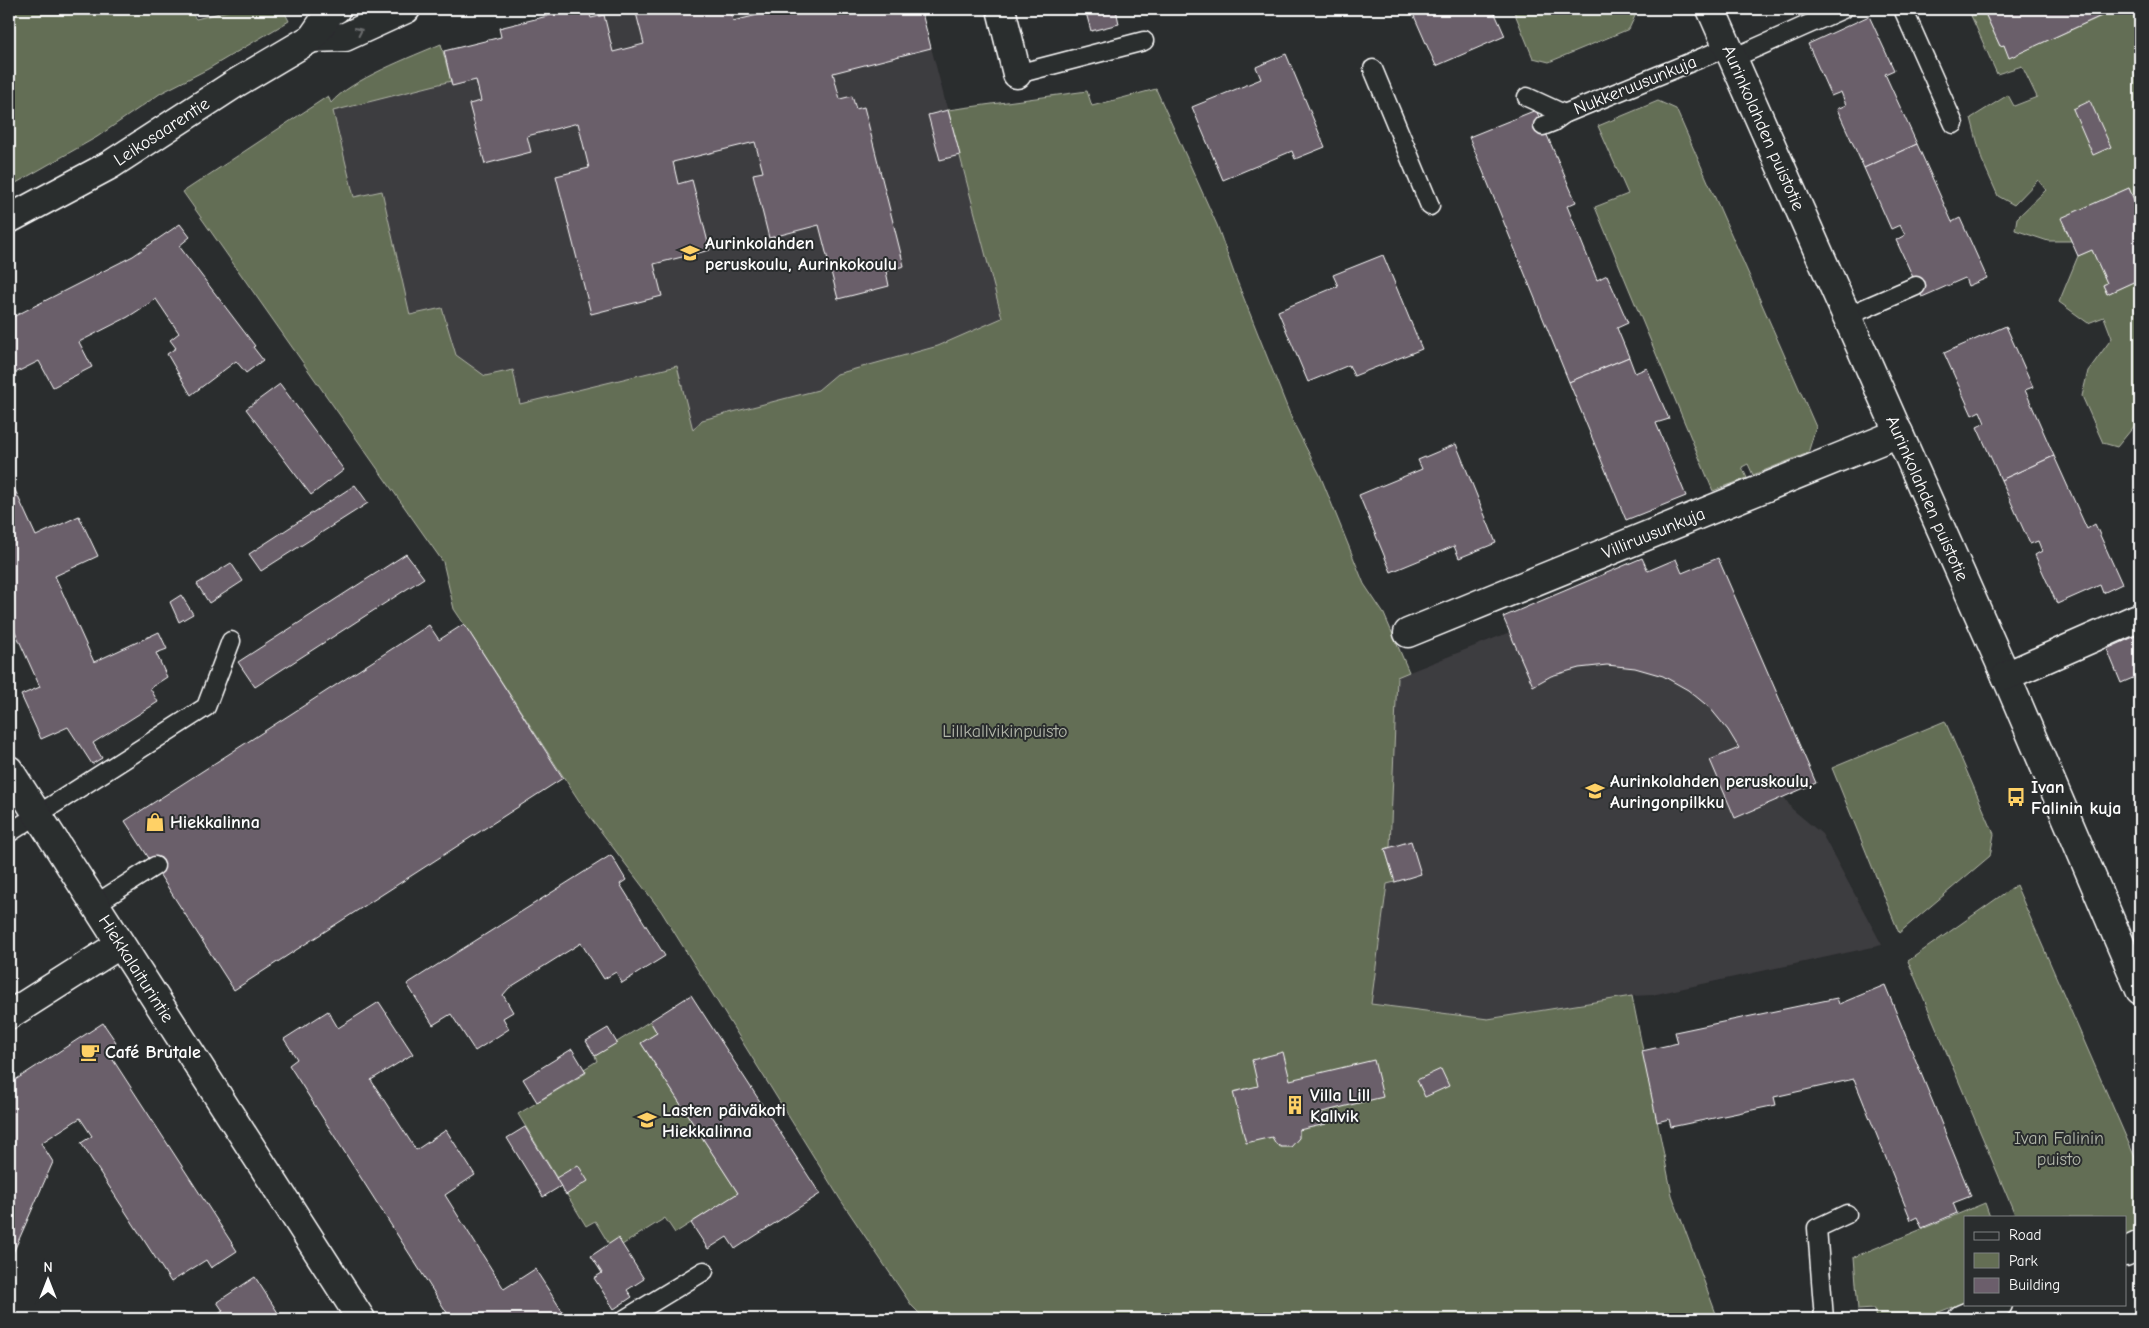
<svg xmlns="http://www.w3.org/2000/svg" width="2149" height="1328" viewBox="0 0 2149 1328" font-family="'Comic Neue',sans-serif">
<rect width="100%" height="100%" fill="#2a2d2e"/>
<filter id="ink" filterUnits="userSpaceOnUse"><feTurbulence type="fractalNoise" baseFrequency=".02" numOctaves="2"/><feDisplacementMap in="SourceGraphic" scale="10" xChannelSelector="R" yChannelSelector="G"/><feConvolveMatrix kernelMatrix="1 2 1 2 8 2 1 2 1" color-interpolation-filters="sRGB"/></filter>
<g filter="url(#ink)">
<g fill="#3e3c40">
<polygon points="576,9 921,9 1002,318 938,346 837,374 818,390 702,420 693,430 520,404 456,355 442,308 410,316 382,191 354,197 333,111 451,81 444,51 501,37 499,28"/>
<polygon points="1642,558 1648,570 1676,559 1682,573 1718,558 1816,783 1784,797 1792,809 1822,834 1882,945 1652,995 1632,996 1488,1019 1371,1004 1387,884 1385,849 1390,847 1397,677 1510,632 1503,617"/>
</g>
<g fill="#646e54" stroke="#b2b6aa">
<polygon points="9,9 188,9 196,19 235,9 283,9 289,21 208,69 161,93 97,137 9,187"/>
<polygon points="1513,9 1632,9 1635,16 1629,29 1549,62 1533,58"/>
<polygon points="1974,9 1983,9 2000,46 2004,45 2010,57 2111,12 2111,9 2140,9 2140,197 2134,200 2129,188 2062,218 2071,241 2048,241 2015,230 2017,218 2046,190 2038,180 2014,205 1998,196 1982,160 1971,118 2008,95 2014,106 2037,97 2022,66 1997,74 1969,11"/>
<path d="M441,44L451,81L333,111L354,197L382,191L410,315L442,308L456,355L485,376L513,370L520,404L677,366L693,430L702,420L818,390L837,374L938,346L1002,318L948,110L1087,91L1092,106L1156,89L1217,225L1235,276L1293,422L1320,475L1364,584L1384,614L1409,672L1397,677L1390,847L1385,849L1395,882L1387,884L1371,1004L1488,1019L1632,996L1672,1195L1718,1319H925L912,1306L840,1199L661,911L587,813L464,624L454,609L443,562L183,192L328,96L331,103C350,80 413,56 441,44Z"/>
<polygon points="1658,101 1676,109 1816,427 1808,453 1753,475 1748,464 1742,467 1747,478 1713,491 1595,207 1628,194 1598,126"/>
<polygon points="2092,250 2107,283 2103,285 2107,294 2140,279 2140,419 2117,447 2103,443 2082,396 2088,371 2112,338 2104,317 2088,323 2059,302 2078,256"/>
<polygon points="1945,721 1994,834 1990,856 1899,933 1832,768"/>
<polygon points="2016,885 2140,1169 2140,1231 2125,1237 2125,1217 2016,1217 1908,961"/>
<polygon points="650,1021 657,1033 641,1043 738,1193 675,1233 665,1218 622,1245 609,1244 595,1221 586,1226 518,1114 586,1073 584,1069 597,1061 595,1056"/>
<polygon points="1985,1203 1990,1217 1965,1217 1965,1302 1921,1319 1876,1319 1874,1309 1858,1310 1854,1257"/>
</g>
<g fill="#6b5e6b" stroke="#fff">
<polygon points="576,9 588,9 591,18 604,15 613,52 644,44 635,9 730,9 733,21 766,13 765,9 921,9 931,48 833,73 840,99 852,96 856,109 864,107 904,266 886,271 889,286 838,299 819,225 769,238 753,174 763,172 755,142 673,162 678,184 692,180 710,250 654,264 662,296 591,314 556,176 589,168 578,123 527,136 531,152 485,164 469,104 481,101 476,80 452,86 444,51 501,37 499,28"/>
<polygon points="1085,9 1116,9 1119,24 1091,31"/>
<polygon points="1411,9 1493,9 1505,36 1436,66"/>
<polygon points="1983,9 2111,9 2112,11 2009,58 2004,45 2000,46"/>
<polygon points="1869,16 1894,70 1885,74 1917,144 1864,168 1837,109 1846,105 1841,92 1831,96 1808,44"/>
<polygon points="1286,54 1325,147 1295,159 1292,151 1223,180 1192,107 1261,79 1256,67"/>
<polygon points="2090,101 2111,147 2093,155 2073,109"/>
<polygon points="948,110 960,155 940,160 928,115"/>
<polygon points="1536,110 1576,202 1567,206 1597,280 1607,275 1628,323 1617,328 1629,357 1569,382 1469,137"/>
<polygon points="1917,144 1952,222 1960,218 1987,278 1968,286 1965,278 1922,297 1896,240 1905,235 1900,225 1891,229 1864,168"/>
<polygon points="2129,188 2134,200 2140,197 2140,279 2107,294 2103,285 2107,283 2092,250 2078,256 2061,218"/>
<polygon points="180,224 190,237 179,246 255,346 253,347 263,360 246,373 236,361 191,395 167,354 176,348 170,340 179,333 156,299 128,317 79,342 92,367 53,387 39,361 9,376 9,319 133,256"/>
<polygon points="1383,255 1422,349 1354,376 1349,365 1308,382 1278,311 1338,286 1333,275"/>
<polygon points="2006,326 2033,387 2025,390 2054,456 2001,480 1977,427 1985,423 1980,411 1972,415 1944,353"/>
<polygon points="1629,357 1635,373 1647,368 1669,419 1656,423 1686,496 1626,520 1569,382"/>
<polygon points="280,384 344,470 311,495 246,409"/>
<polygon points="1456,444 1496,543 1459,558 1454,546 1391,572 1359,495 1422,469 1418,460"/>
<polygon points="2054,456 2087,529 2095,524 2122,584 2103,593 2100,585 2057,604 2035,555 2042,551 2038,541 2030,544 2001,480"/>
<polygon points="9,477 36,536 79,516 98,556 55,576 94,662 159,632 167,649 156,653 167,677 150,688 158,702 93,743 102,758 92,764 68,727 41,739 21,695 40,687 9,618"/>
<polygon points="355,485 368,503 261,571 249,554"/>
<polygon points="406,554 424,578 255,687 238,662"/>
<polygon points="1642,558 1648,571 1676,559 1682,573 1718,558 1816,783 1735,818 1710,760 1739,748 1728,730 1710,708 1688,690 1663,676 1635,668 1607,665 1579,668 1551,676 1533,686 1503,617"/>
<polygon points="231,563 243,581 209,603 197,584"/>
<polygon points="181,595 193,614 179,622 170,602"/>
<polygon points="464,624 563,778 234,990 125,821 429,625 439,640"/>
<polygon points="2140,634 2140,675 2121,683 2107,649"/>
<polygon points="1411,841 1421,874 1395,882 1385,849"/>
<polygon points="611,855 626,880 620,884 665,956 622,983 616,972 604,979 581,943 509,988 503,995 513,1012 503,1018 509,1029 475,1051 451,1014 433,1025 407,984"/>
<polygon points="1885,985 1971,1196 1953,1203 1957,1213 1922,1228 1917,1217 1911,1220 1854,1079 1774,1097 1776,1105 1671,1127 1669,1119 1657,1122 1642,1051 1678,1043 1675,1032 1837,998 1839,1004"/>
<polygon points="691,995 820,1194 735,1249 727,1237 708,1249 691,1223 738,1193 641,1043 657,1033 650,1021"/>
<polygon points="379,1002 413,1054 371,1080 416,1150 446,1130 475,1175 445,1195 504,1289 535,1269 564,1314 556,1319 451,1319 289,1065 297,1059 284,1039 328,1011 338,1028"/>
<polygon points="103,1023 116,1042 106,1049 237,1251 211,1268 206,1260 171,1282 81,1143 92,1136 80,1118 41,1143 53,1162 9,1262 9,1084"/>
<polygon points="608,1028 617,1043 595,1056 586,1041"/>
<polygon points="572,1049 586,1072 537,1102 523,1079"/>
<polygon points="1283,1052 1290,1080 1374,1060 1383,1097 1322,1112 1326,1124 1299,1130 1299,1138 1291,1147 1281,1147 1276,1144 1272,1137 1246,1143 1233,1092 1258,1086 1252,1060"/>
<polygon points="1441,1069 1449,1086 1425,1097 1417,1080"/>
<polygon points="525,1127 561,1186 543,1197 507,1138"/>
<polygon points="578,1165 588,1181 566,1195 556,1178"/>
<polygon points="618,1238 644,1279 627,1290 632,1297 614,1309 594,1278 602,1273 591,1256"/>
<polygon points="255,1277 282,1319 211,1319 223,1311 217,1302"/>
</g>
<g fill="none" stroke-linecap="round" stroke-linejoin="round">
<g stroke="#fff" stroke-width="21">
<g id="lane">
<polyline points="1903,9 1954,124"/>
<polyline points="1733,58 1843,9"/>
<polyline points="1373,69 1430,206"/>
<polyline points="1017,74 1144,41"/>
<polyline points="1527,97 1564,114"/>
<polyline points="1543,126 1553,122 1564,114 1728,47"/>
<polyline points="1847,316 1916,286"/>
<polyline points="9,833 206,707 231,641"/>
<polyline points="94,905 155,866"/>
<polyline points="625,1319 704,1271"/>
<polyline points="1824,1319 1817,1228 1847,1214"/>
</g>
</g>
<g stroke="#fff" stroke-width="31">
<g id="street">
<polyline points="1001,9 1017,74"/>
<path id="s1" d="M1711,9L2006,676L2140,990"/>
<path id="s2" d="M1408,633L1899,433"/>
<polyline points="2006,676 2140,617"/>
<path id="s3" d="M9,770L361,1319"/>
<polyline points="9,1015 119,945"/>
<polyline points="2125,1252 2140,1245"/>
<polyline points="1962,1319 1998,1304"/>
</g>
</g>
<g stroke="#fff" stroke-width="31">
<g id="secondary">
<polyline points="312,38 345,37 406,9"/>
<path id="s4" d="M9,219L110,165L236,83L312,38L330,12L336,9"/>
</g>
</g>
<use href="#lane" stroke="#2a2d2e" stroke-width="18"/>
<use href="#street" stroke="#2a2d2e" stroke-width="28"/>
<use href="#secondary" stroke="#2a2d2e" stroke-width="28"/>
</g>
<defs><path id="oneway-chevron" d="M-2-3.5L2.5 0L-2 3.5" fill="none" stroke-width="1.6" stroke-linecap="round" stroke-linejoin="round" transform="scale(1.25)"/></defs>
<use stroke="#6a6c6d" href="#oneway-chevron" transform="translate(359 31) rotate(-25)"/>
</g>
<defs>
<g id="school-bare" transform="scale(1.5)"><path d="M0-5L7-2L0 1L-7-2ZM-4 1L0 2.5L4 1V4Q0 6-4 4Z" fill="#ffd166" stroke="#2a2d2e" stroke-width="2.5" paint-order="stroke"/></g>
<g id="bus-bare" transform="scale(1.5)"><path d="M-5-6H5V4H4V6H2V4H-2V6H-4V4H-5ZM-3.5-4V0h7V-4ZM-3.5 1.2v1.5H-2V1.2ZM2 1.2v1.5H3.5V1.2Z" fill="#ffd166" stroke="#2a2d2e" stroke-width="2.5" paint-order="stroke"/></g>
<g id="shop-bare" transform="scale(1.5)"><path d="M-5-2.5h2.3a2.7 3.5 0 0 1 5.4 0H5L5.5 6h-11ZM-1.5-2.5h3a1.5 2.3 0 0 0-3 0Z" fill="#ffd166" stroke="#2a2d2e" stroke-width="2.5" paint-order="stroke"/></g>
<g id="cafe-bare" transform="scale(1.5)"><path d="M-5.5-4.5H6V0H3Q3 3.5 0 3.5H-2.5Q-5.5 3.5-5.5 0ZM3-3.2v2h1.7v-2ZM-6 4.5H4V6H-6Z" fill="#ffd166" stroke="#2a2d2e" stroke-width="2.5" paint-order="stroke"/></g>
<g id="building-bare" transform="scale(1.5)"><path d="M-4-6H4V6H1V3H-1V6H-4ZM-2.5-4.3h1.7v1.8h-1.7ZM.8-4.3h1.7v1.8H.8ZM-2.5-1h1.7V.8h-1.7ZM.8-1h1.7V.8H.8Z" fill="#ffd166" stroke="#2a2d2e" stroke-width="2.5" paint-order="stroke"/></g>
</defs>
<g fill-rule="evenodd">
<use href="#school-bare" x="690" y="253"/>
<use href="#school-bare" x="1595" y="791"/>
<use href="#bus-bare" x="2016" y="797"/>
<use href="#shop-bare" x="155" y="822"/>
<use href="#cafe-bare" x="90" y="1052"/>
<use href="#building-bare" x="1295" y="1105"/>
<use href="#school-bare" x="647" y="1120"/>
</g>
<g text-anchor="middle" stroke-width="4" stroke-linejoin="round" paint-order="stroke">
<g font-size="18" fill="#fff" stroke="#2a2d2e">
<text transform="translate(1635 85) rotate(-22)" y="6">Nukkeruusunkuja</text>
<text dy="6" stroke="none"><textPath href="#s1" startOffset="130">Aurinkolahden puistotie</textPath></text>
<text dy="6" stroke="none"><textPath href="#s4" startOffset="176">Leikosaarentie</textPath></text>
<text dy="6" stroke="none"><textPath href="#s1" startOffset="535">Aurinkolahden puistotie</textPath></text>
<text dy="6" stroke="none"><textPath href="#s2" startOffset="265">Villiruusunkuja</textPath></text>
<text dy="6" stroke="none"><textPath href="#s3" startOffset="236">Hiekkalaiturintie</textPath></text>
</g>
<g font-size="18" font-weight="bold" fill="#fff" stroke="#2a2d2e" text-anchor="start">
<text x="705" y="249">Aurinkolahden<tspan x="705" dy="21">peruskoulu, Aurinkokoulu</tspan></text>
<text x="1610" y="787">Aurinkolahden peruskoulu,<tspan x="1610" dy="21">Auringonpilkku</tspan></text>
<text x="2031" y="793">Ivan<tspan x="2031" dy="21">Falinin kuja</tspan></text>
<text x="170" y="828">Hiekkalinna</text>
<text x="105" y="1058">Café Brutale</text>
<text x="1310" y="1101">Villa Lill<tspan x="1310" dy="21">Kallvik</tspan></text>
<text x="662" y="1116">Lasten päiväkoti<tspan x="662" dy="21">Hiekkalinna</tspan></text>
</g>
<g font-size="18" fill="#b2b6aa" stroke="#2a2d2e">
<text x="1005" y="737">Lillkallvikinpuisto</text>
<text x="2059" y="1144">Ivan Falinin<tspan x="2059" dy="21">puisto</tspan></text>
</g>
</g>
<rect width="2149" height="1328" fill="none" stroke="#2a2d2e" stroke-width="30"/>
<rect x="15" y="15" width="2119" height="1298" fill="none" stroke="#fff" stroke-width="2" filter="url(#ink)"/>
<rect x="1964" y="1216" width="162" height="90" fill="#2a2d2e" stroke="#7f8182"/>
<rect x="1974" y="1232" width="25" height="8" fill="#2a2d2e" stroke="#7f8182"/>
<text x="2009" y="1240" font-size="15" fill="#ffffff">Road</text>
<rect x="1974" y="1253" width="25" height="15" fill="#646e54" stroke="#7f8182"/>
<text x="2009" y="1266" font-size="15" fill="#ffffff">Park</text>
<rect x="1974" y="1278" width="25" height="15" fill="#6b5e6b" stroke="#7f8182"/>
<text x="2009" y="1290" font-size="15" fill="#ffffff">Building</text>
<g transform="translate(48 1280)" stroke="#2a2d2e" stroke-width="4" paint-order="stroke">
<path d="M0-4L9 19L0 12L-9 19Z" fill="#ffffff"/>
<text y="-8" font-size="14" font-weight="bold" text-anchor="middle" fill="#ffffff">N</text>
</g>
</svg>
